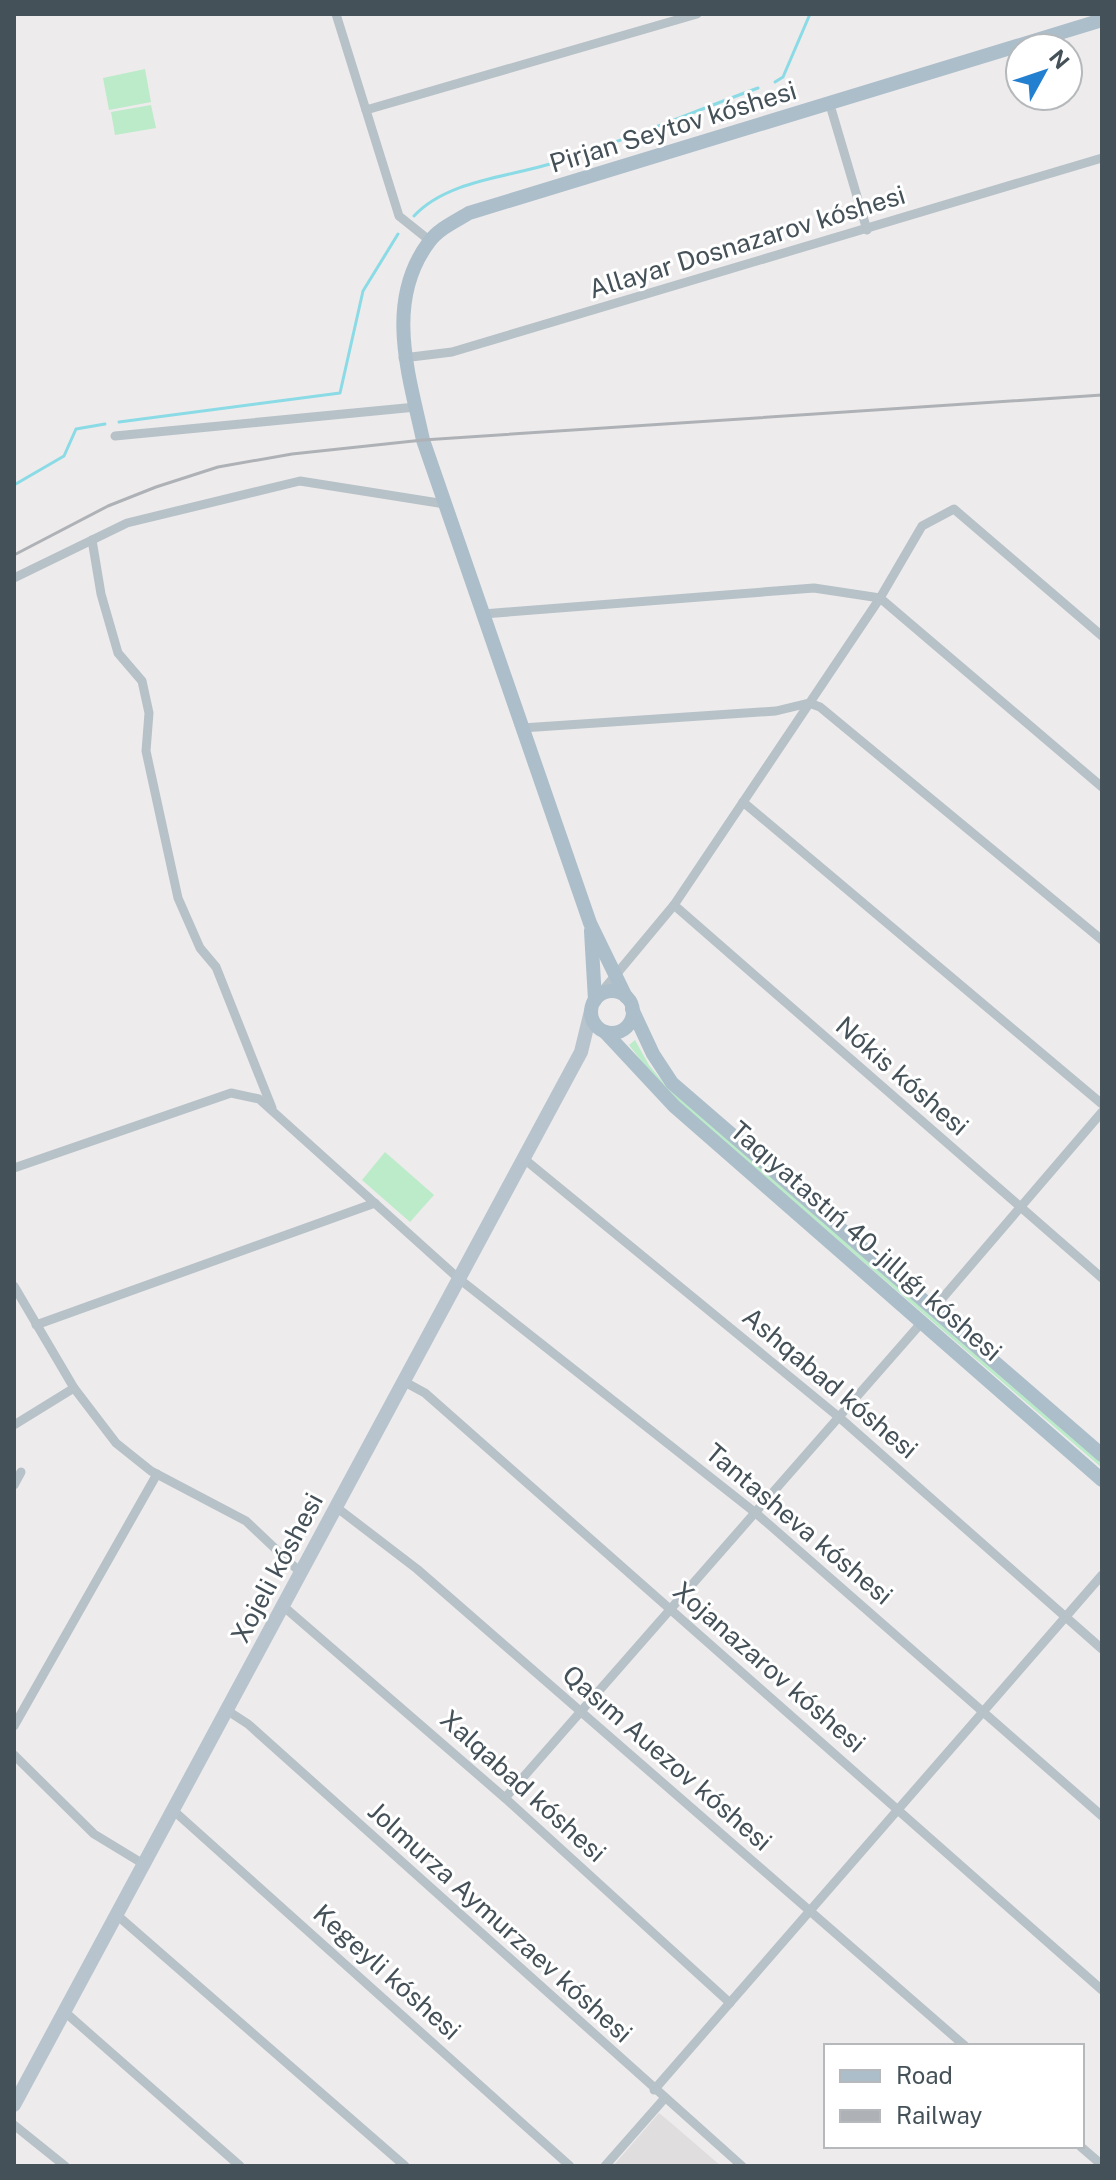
<svg xmlns="http://www.w3.org/2000/svg" width="1116" height="2180" viewBox="0 0 1116 2180" font-family="'Public Sans',sans-serif">
<rect width="100%" height="100%" fill="#eeebec"/>
<polygon fill="#dfdddd" points="659,2113 671,2123 721,2166 613,2166"/>
<g fill="#bbebc9">
<polygon points="145,69 151,102 109,110 103,78"/>
<polygon points="151,105 156,128 115,135 111,112"/>
<polygon points="635,1040 649,1065 666,1086 1102,1463 1102,1468 663,1089 629,1045"/>
<polygon points="385,1152 434,1195 410,1222 362,1180"/>
</g>
<g fill="none" stroke-linecap="round" stroke-linejoin="round">
<g stroke="#8adbe5" stroke-width="3">
<polyline points="775,82 783,77 810,14"/>
<path d="M414,216C446,181 507,177 550,164C621,143 689,113 758,88"/>
<polyline points="119,422 340,393 363,291 398,234"/>
<polyline points="14,485 64,456 76,429 105,424"/>
</g>
<g stroke="#b7c2c8" stroke-width="9">
<polyline points="336,14 399,216 429,240"/>
<polyline points="830,105 867,230"/>
<polyline points="366,110 697,14"/>
<polyline points="403,358 452,352 1102,158"/>
<polyline points="115,436 416,407"/>
<polyline points="92,540 101,594 118,653 142,681 149,713 146,751 178,898 200,948 216,967 272,1108"/>
<polyline points="14,578 127,523 300,481 445,504"/>
<polyline points="483,614 814,588 880,598 1102,787"/>
<polyline points="522,728 776,711 809,703 820,707 1102,940"/>
<polyline points="743,802 1102,1104"/>
<polyline points="674,905 1102,1278"/>
<polyline points="599,995 674,905 880,598 922,526 954,509 1102,636"/>
<polyline points="523,1158 840,1418 1102,1649"/>
<polyline points="14,1168 231,1093 259,1099 458,1278 757,1514 1102,1816"/>
<polyline points="14,1286 74,1388 116,1443 151,1471 246,1521 301,1573"/>
<polyline points="934,1308 1102,1112"/>
<polyline points="36,1325 375,1203"/>
<polyline points="403,1381 425,1393 1102,1990"/>
<polyline points="14,1425 74,1388"/>
<polyline points="14,1485 21,1472"/>
<polyline points="336,1507 417,1569 965,2046"/>
<polyline points="283,1606 505,1798 730,2003"/>
<polyline points="228,1711 248,1724 742,2166"/>
<polyline points="14,1726 157,1474"/>
<polyline points="14,1755 94,1834 145,1865"/>
<polyline points="505,1798 923,1321"/>
<polyline points="174,1811 570,2166"/>
<polyline points="118,1916 405,2166"/>
<polyline points="66,2013 240,2166"/>
<polyline points="654,2090 1102,1575"/>
<polyline points="14,2125 65,2166"/>
<polyline points="1080,2146 1102,2165"/>
<polyline points="605,2166 664,2099"/>
</g>
<polyline stroke="#b8c4cd" stroke-width="14" points="14,2105 581,1052 591,1011"/>
<g stroke="#acbeca" stroke-width="14">
<polyline points="591,931 595,1000"/>
<circle cx="612" cy="1012" r="21"/>
<path d="M626,997L590,923L423,440C409,375 384,302 429,242C438,229 456,221 469,213L1102,20"/>
<polyline points="632,1009 653,1054 672,1083 1102,1455"/>
<polyline points="605,1032 674,1106 1102,1480"/>
</g>
<polyline stroke="#aeb2b6" stroke-width="3" points="14,555 108,506 156,487 218,467 292,454 423,440 1102,395"/>
</g>
<g text-anchor="middle" stroke-width="6" stroke-linejoin="round" paint-order="stroke">
<g font-size="26" fill="#455158" stroke="#fff">
<text transform="translate(673 127) rotate(-17)" y="9">Pirjan Seytov kóshesi</text>
<text transform="translate(747 242) rotate(-17)" y="9">Allayar Dosnazarov kóshesi</text>
<text transform="translate(902 1076) rotate(41)" y="9">Nókis kóshesi</text>
<text transform="translate(866 1241) rotate(41)" y="9">Taqıyatastıń 40-jıllıǵı kóshesi</text>
<text transform="translate(830 1383) rotate(40)" y="9">Ashqabad kóshesi</text>
<text transform="translate(799 1524) rotate(40)" y="9">Tantasheva kóshesi</text>
<text transform="translate(277 1568) rotate(-62)" y="9">Xojeli kóshesi</text>
<text transform="translate(769 1667) rotate(41)" y="9">Xojanazarov kóshesi</text>
<text transform="translate(667 1758) rotate(41)" y="9">Qasım Auezov kóshesi</text>
<text transform="translate(523 1786) rotate(42)" y="9">Xalqabad kóshesi</text>
<text transform="translate(500 1922) rotate(42)" y="9">Jolmurza Aymurzaev kóshesi</text>
<text transform="translate(387 1972) rotate(42)" y="9">Kegeyli kóshesi</text>
</g>
</g>
<rect width="1116" height="2180" fill="none" stroke="#455158" stroke-width="32"/>
<rect x="824" y="2044" width="260" height="104" fill="#ffffff" stroke="#b5b9bc" stroke-width="2"/>
<rect x="840" y="2070" width="40" height="12" fill="#acbeca" stroke="#b5b9bc" stroke-width="2"/>
<text x="896" y="2084" font-size="24" fill="#455158">Road</text>
<rect x="840" y="2110" width="40" height="12" fill="#aeb2b6" stroke="#b5b9bc" stroke-width="2"/>
<text x="896" y="2124" font-size="24" fill="#455158">Railway</text>
<g transform="translate(1044 72) rotate(50)"><circle r="38" fill="#ffffff" stroke="#b5b9bc" stroke-width="2"/>
<path d="M0-6L14 30L0 20L-14 30Z" fill="#2380d1"/>
<text y="-12" font-size="22" font-weight="bold" text-anchor="middle" fill="#455158">N</text>
</g>
</svg>
